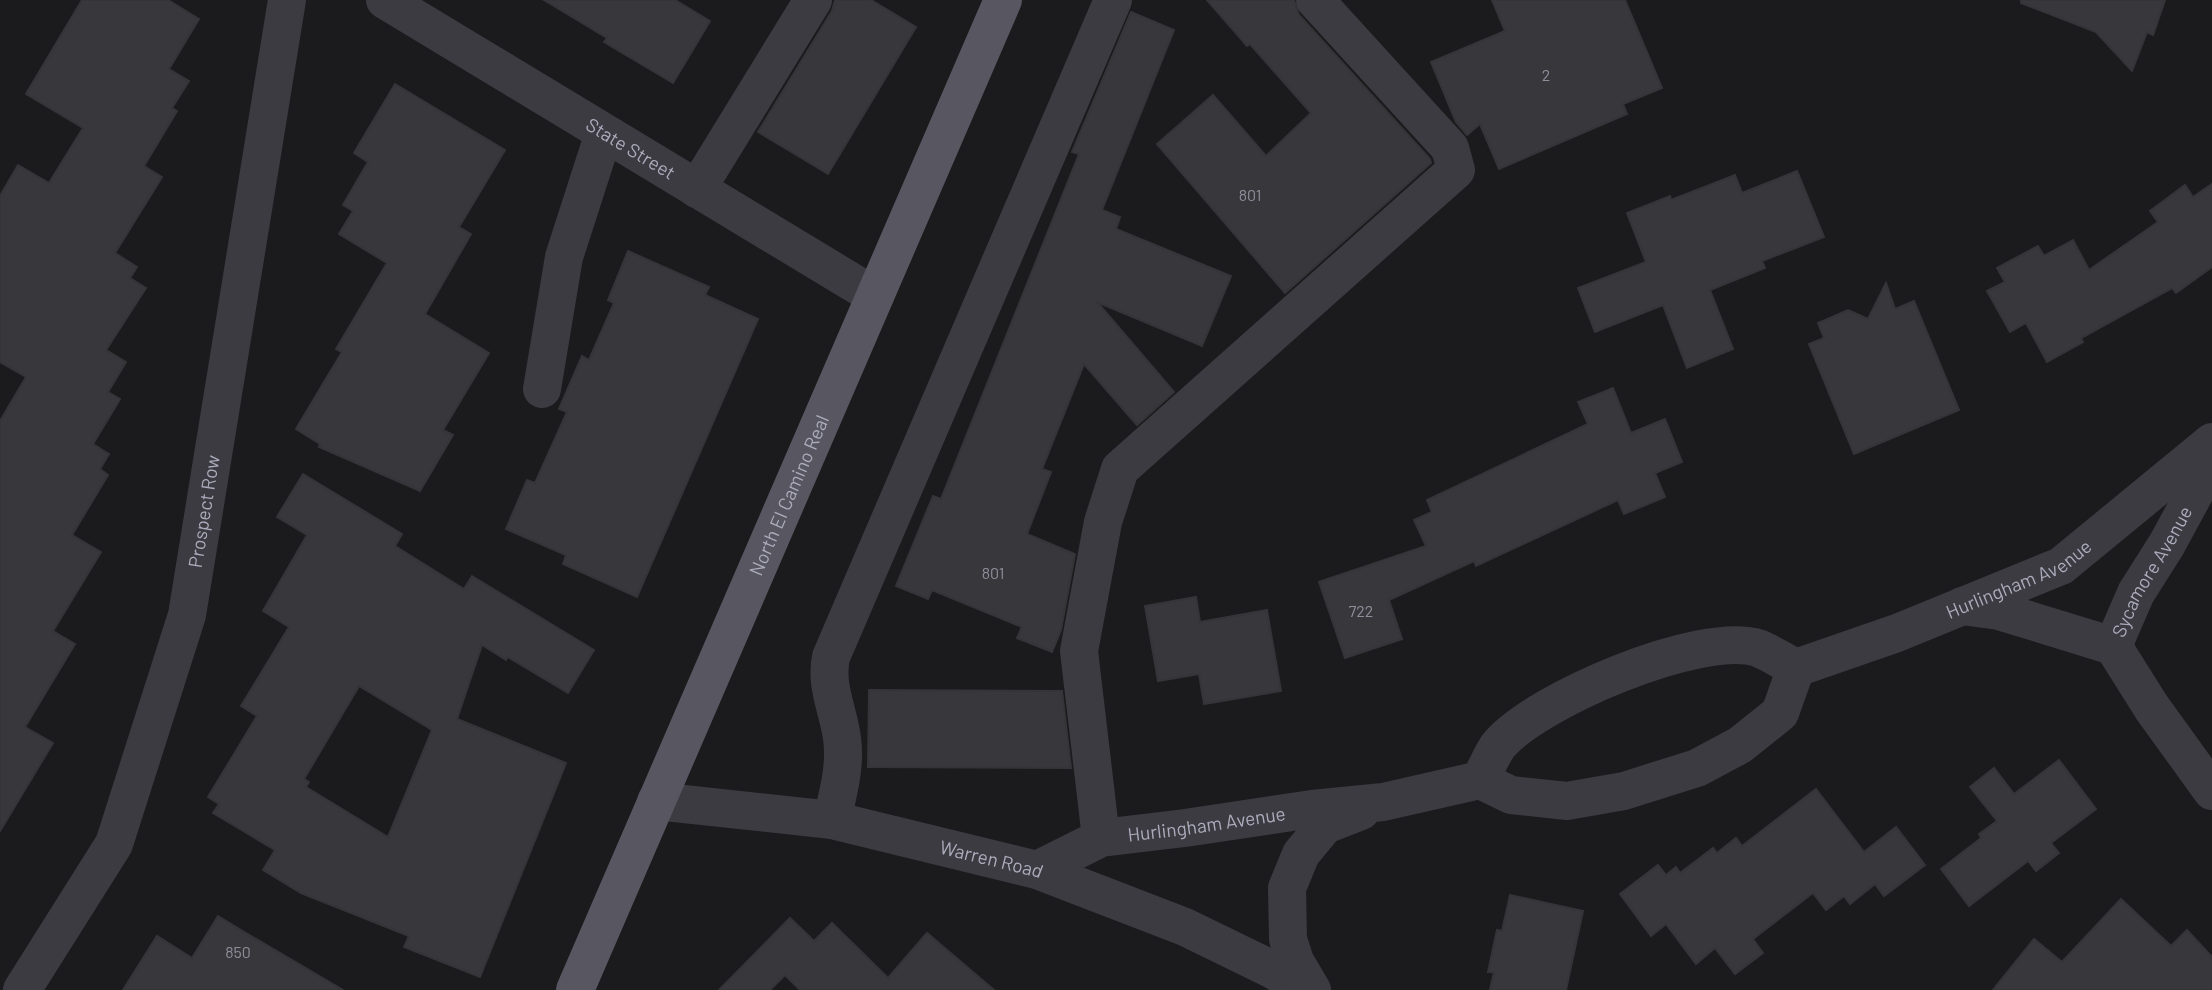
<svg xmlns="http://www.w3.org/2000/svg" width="2212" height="990" viewBox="0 0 2212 990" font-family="Barlow,sans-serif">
<rect width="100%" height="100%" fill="#1b1a1c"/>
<g fill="#38373b" stroke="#353438" stroke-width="2" fill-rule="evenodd">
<polygon points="82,0 168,0 199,19 169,69 189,81 172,108 177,111 144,166 162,177 115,253 137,267 130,278 146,288 106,350 126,362 108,392 120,399 93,444 109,454 100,469 108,475 72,535 101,552 53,631 75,644 25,727 53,743 0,831 0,421 26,377 0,362 0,196 18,165 49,183 83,128 26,94"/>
<polygon points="544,0 675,0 710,21 673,83 604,42 607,38"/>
<polygon points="835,0 871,0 916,27 828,174 758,132 832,11"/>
<polygon points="1207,0 1294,0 1299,15 1430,159 1431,163 1285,293 1157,144 1213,95 1266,156 1311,113 1250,44 1247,46"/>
<polygon points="1492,0 1625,0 1662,88 1623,104 1627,114 1499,169 1480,124 1467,135 1456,122 1431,62 1505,31"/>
<polygon points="2021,0 2165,0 2153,35 2147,32 2132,71 2096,32 2021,3"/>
<polygon points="1131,12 1174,30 1102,210 1120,217 1116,229 1231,276 1202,346 1097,302 1174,392 1137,425 1084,364 1042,469 1051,472 1027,534 1075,554 1061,630 1052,652 1017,638 1022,627 932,590 928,599 896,586 933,496 941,499 1079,154 1072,152"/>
<polygon points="395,84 505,150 459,227 471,234 425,314 489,353 443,430 453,435 420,491 319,447 320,444 296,429 342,352 336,349 387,263 339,234 353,211 343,205 368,162 354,153"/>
<polygon points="1797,171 1824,237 1762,261 1765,268 1710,290 1733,349 1687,368 1663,305 1595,332 1578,288 1646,262 1627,213 1670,196 1671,200 1735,175 1742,193"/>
<polygon points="2212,184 2212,267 2176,293 2172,288 2081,338 2083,342 2047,362 2026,323 2010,332 1987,291 2005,282 1997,268 2038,246 2044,256 2073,240 2089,270 2158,222 2150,211 2185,185 2193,197"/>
<polygon points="628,251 709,287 705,295 758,319 637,597 563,564 566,555 506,529 527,480 535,483 567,412 559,409 582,356 589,360 614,303 608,300"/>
<polygon points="1886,283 1895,309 1914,301 1959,410 1854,454 1809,344 1824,338 1818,323 1848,310 1868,319"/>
<polygon points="1613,388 1631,433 1665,419 1682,462 1655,473 1665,497 1624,514 1618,500 1476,566 1474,561 1389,600 1402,639 1345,658 1319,582 1426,546 1414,520 1432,512 1427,500 1588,424 1578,402"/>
<path d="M303,474L402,534L395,546L464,589L472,576L594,650L568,693L508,657L506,660L482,645L457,719L566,763L480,977L404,947L409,936L301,893L263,870L275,850L213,813L219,804L208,797L257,716L241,706L289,627L263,611L307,535L277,517ZM359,686L432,730L388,837L306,787L309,782L304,779Z"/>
<polygon points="1196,597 1200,622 1267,610 1281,691 1204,704 1199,674 1158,681 1145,606"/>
<polygon points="869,690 1062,691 1071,768 868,767"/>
<polygon points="2059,760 2096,809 2051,843 2059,853 2036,871 2028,861 1969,906 1941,869 1981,838 1979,834 1997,821 1970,787 1994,768 2014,794"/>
<polygon points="1816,789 1864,852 1896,827 1925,865 1884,896 1875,884 1850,904 1844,896 1826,910 1813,893 1753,939 1763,953 1735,974 1715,948 1696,964 1666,924 1651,936 1620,894 1658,865 1666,875 1676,867 1680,873 1713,848 1717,853 1736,838 1742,846"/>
<polygon points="1510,895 1583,911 1566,990 1490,990 1494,972 1488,972 1497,930 1502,931"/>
<polygon points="2121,899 2171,946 2187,930 2212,957 2212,990 1993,990 2034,939 2062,962"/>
<polygon points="218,916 251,936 343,990 123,990 157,936 192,958"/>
<polygon points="790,918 814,941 832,923 888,978 927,933 994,990 800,990 785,975 770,990 719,990"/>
</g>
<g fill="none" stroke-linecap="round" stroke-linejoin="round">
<g stroke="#3c3b42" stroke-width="38">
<path id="s1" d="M385,0L875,296"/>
<polyline points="697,189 813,0"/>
<polyline points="542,389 564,257 604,133"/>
<polyline points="1962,606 1999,611 2113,646 2152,708 2212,791"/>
<path id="s2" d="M2113,646L2136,593L2167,544L2212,461"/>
<path id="s3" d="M1480,780C1486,769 1491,756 1498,746C1534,701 1701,630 1758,648C1771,653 1784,662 1796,668L1897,633L2061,566L2212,442"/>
<path id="s4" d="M656,801L832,820L1037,870L1185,927L1273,970L1305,990"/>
<path d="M832,820C838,793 846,766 842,738C838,709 825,686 831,657L1113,0"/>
<polyline points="1101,838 1079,651 1103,522 1120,469 1456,170 1450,148 1315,0"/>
<path id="s5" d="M1037,870L1101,838L1185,828L1312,809L1383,802L1480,780L1511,795L1567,801L1624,791L1697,768L1740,745L1780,713L1796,668"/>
<path id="s6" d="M22,990L114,844L187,615L287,0"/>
<polyline points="1312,990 1295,961 1288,939 1287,888 1301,854 1325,825 1361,811"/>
</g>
<path stroke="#575661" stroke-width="38" id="s7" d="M575,990L1003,0"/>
</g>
<g text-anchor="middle" stroke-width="5" stroke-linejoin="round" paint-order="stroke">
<g font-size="16" fill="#8f8f9c">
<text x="1546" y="81">2</text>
<text x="1250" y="201">801</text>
<text x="993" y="579">801</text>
<text x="1361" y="617">722</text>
<text x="238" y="958">850</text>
</g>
<g font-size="19" fill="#acacbc" stroke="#161517">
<text dy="7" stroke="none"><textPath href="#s1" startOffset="287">State Street</textPath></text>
<text dy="7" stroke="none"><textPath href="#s7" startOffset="539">North El Camino Real</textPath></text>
<text dy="7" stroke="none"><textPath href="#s6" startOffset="518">Prospect Row</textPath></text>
<text dy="7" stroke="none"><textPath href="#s2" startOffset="84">Sycamore Avenue</textPath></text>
<text dy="7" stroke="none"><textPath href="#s3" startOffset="607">Hurlingham Avenue</textPath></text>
<text dy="7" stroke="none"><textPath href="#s5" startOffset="178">Hurlingham Avenue</textPath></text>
<text dy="7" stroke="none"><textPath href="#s4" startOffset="341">Warren Road</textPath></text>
</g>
</g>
</svg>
